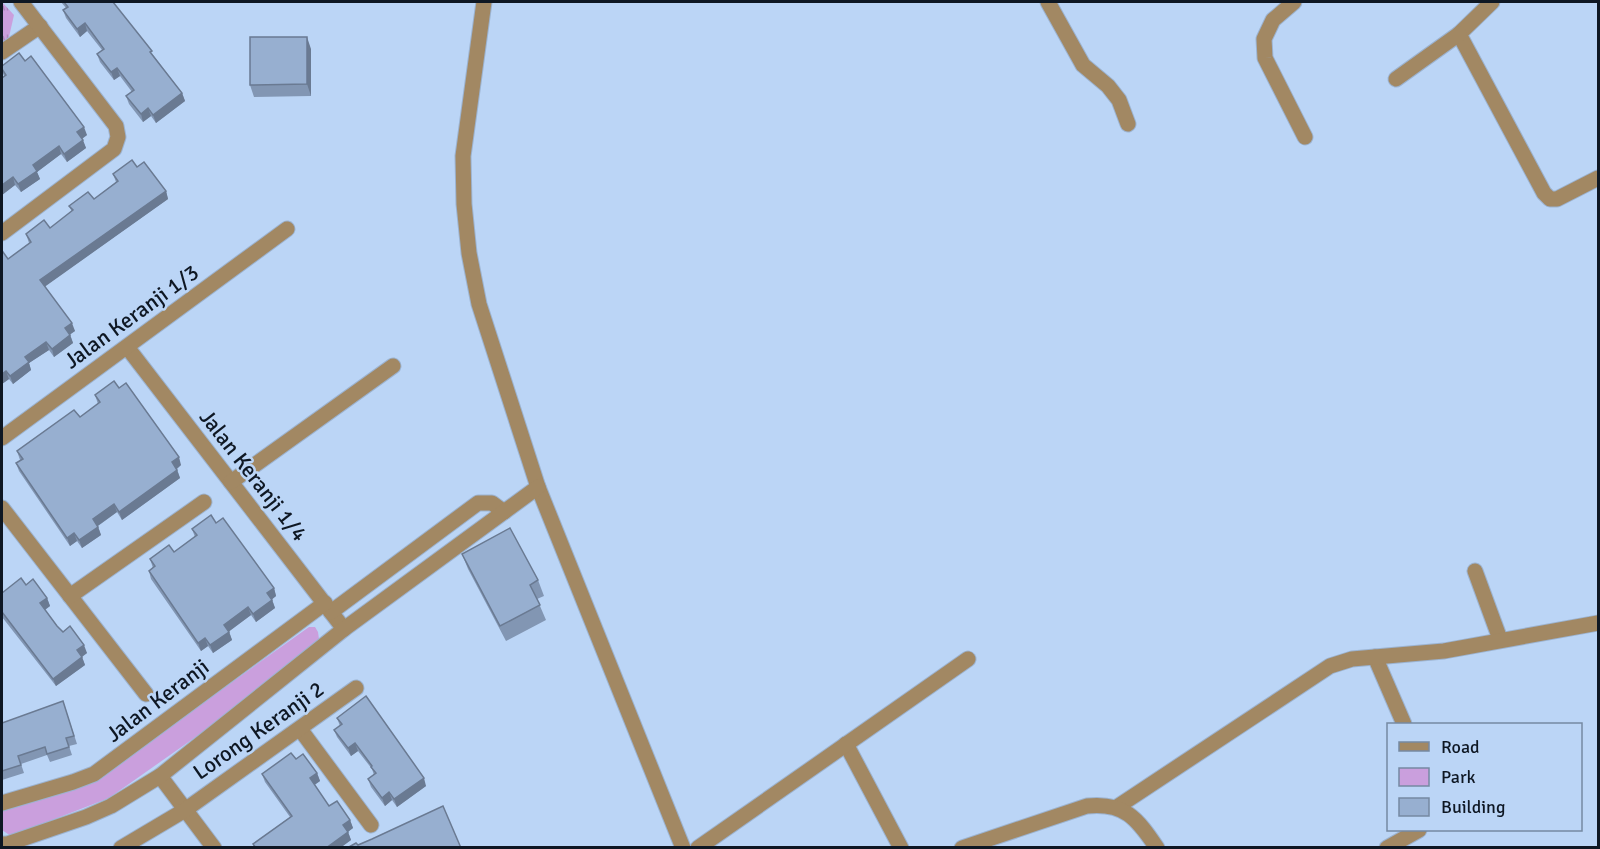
<svg xmlns="http://www.w3.org/2000/svg" width="1600" height="849" viewBox="0 0 1600 849" font-family="Signika,sans-serif">
<defs>
<pattern id="park-tufts" width="24" height="20" patternUnits="userSpaceOnUse" patternTransform="scale(1.5)"><rect width="24" height="20" fill="#ca9fdd"/><path d="M3 7l-1-3M5 7V3M7 7l1-3M15 17l-1-3M17 17v-4M19 17l1-3" fill="none" stroke="#ac88bd"/></pattern>
</defs>
<rect width="100%" height="100%" fill="#bbd5f6"/>
<polygon fill="#ca9fdd" points="309,627 315,627 318,632 319,639 234,710 109,798 11,836 2,830 2,811 98,778"/>
<polygon fill="url(#park-tufts)" points="2,2 14,15 9,37 2,43"/>
<g fill="none" stroke-linecap="round" stroke-linejoin="round">
<g stroke="#9cb3d0" stroke-width="17">
<g id="minor">
<polyline points="484,2 463,156 464,204 469,253 479,304 538,487 683,848"/>
<polyline points="1048,2 1083,65 1108,86 1119,100 1128,124"/>
<polyline points="1294,2 1273,20 1264,39 1265,58 1305,137"/>
<polyline points="1492,2 1459,34 1544,193 1550,199 1557,199 1598,178"/>
<polyline points="2,52 40,26"/>
<polyline points="1396,79 1459,34"/>
<polyline points="2,233 114,149 118,137 116,126 21,2"/>
<polyline points="127,347 344,629"/>
<polyline points="2,438 287,229"/>
<polyline points="231,482 393,366"/>
<polyline points="2,508 146,694"/>
<polyline points="1475,571 1500,639"/>
<polyline points="70,596 204,502"/>
<polyline points="331,612 478,503 492,503 504,512"/>
<polyline points="1375,657 1404,724"/>
<polyline points="300,729 371,825"/>
<polyline points="846,744 901,848"/>
<polyline points="160,776 214,848"/>
<polyline points="2,803 73,782 94,774 325,603"/>
<polyline points="1117,807 1330,666 1352,659 1444,651 1598,623"/>
<polyline points="2,844 7,844 86,817 111,806 160,776 344,629 538,487"/>
<polyline points="121,848 185,810 356,688"/>
<polyline points="698,848 968,659"/>
<path d="M962,848L1087,806C1124,802 1137,818 1157,848"/>
<polyline points="1387,848 1419,830"/>
</g>
</g>
<use href="#minor" stroke="#a28863" stroke-width="15"/>
</g>
<g fill="#8296b3">
<polygon points="61,2 113,2 182,93 185,101 156,123 151,116 143,122 129,104 126,96 132,92 120,76 114,80 100,62 97,54 102,50 87,31 80,37 66,18 63,10 66,8"/>
<polygon points="311,49 311,96 254,97 250,85"/>
<polygon points="2,66 87,135 82,139 86,148 67,162 61,154 37,172 40,179 21,192 15,185 2,195 2,78 4,76 2,71"/>
<polygon points="137,167 166,191 168,199 45,286 75,331 70,334 73,343 54,357 49,350 29,363 31,370 13,384 9,379 2,384 2,253 8,259 29,243 26,234 50,228 72,212 69,206 94,199 116,182 113,174"/>
<polygon points="95,395 181,465 177,469 180,478 122,520 117,512 98,526 101,535 82,548 77,541 70,546 19,471 16,463 20,460 17,451 80,417 98,404"/>
<polygon points="216,523 274,588 276,596 272,599 275,608 256,622 251,615 229,631 232,640 213,653 208,646 201,651 151,579 149,571 153,568 150,559 174,552 195,537 192,529"/>
<polygon points="462,554 538,580 544,596 537,599 546,620 506,641 468,569"/>
<polygon points="26,585 47,598 50,606 45,610 57,626 87,653 82,657 85,665 56,686 2,617 2,593"/>
<polygon points="63,701 77,744 69,746 72,755 50,762 47,755 21,764 24,773 2,780 2,723"/>
<polygon points="337,718 426,786 397,807 392,800 385,806 371,787 368,779 374,775 372,769 358,751 351,756 337,737 334,730 340,726"/>
<polygon points="296,759 317,773 320,781 314,785 329,806 350,820 353,828 348,832 351,840 340,848 254,848 253,844 290,817 265,782 262,774"/>
</g>
<g fill="#6a7a92">
<polygon points="85,23 87,31 80,37 77,29"/>
<polygon points="307,37 311,49 311,96 307,84"/>
<polygon points="117,68 120,76 114,80 111,72"/>
<polygon points="182,93 185,101 156,123 153,115"/>
<polygon points="148,108 151,116 143,122 141,114"/>
<polygon points="84,127 87,135 80,140 77,132"/>
<polygon points="83,140 86,148 67,162 64,154"/>
<polygon points="59,146 61,154 37,172 40,179 21,192 18,184 33,165"/>
<polygon points="13,177 15,185 2,195 2,185"/>
<polygon points="166,191 168,199 43,288 40,280"/>
<polygon points="72,323 75,331 68,336 65,328"/>
<polygon points="70,335 73,343 54,357 52,349"/>
<polygon points="46,342 49,350 29,363 31,370 13,384 10,376 25,357"/>
<polygon points="6,371 9,379 2,384 2,374"/>
<polygon points="179,457 181,465 175,470 172,462"/>
<polygon points="177,470 180,478 122,520 119,512"/>
<polygon points="114,504 117,512 96,527 93,519"/>
<polygon points="98,527 101,535 82,548 79,540"/>
<polygon points="74,533 77,541 70,546 67,538"/>
<polygon points="274,588 276,596 270,601 267,593"/>
<polygon points="47,598 50,606 43,611 40,603"/>
<polygon points="272,600 275,608 256,622 253,614"/>
<polygon points="248,607 251,615 227,633 224,625"/>
<polygon points="229,632 232,640 213,653 210,645"/>
<polygon points="205,638 208,646 201,651 198,643"/>
<polygon points="84,645 87,653 80,658 77,650"/>
<polygon points="82,657 85,665 56,686 53,679"/>
<polygon points="355,743 358,751 351,756 348,748"/>
<polygon points="317,773 320,781 313,786 310,778"/>
<polygon points="424,778 426,786 397,807 394,799"/>
<polygon points="389,792 392,800 385,806 382,798"/>
<polygon points="350,820 353,828 346,833 343,825"/>
<polygon points="348,832 351,840 340,848 326,848"/>
</g>
<g fill="#97afd0" stroke="#6a7a92" stroke-width="1.5">
<polygon points="64,2 113,2 152,51 150,52 182,93 153,115 148,108 141,114 126,96 134,90 117,68 111,72 97,54 104,49 85,23 77,29 63,10 68,7"/>
<polygon points="250,37 307,37 307,84 250,85"/>
<polygon points="19,53 25,61 31,56 84,127 77,132 83,140 64,154 59,146 33,165 37,171 18,184 13,177 2,185 2,78 6,75 2,69 2,66"/>
<polygon points="132,160 137,167 144,162 166,191 40,280 72,323 65,328 70,335 52,349 46,342 25,357 29,362 10,376 6,371 2,374 2,253 3,252 8,259 31,242 26,234 44,220 50,228 73,210 69,206 88,192 94,199 118,181 113,174"/>
<polygon points="114,381 119,388 126,383 179,457 172,462 177,470 119,512 114,504 93,519 98,527 79,540 74,533 67,538 16,463 23,459 17,451 74,410 80,417 100,402 95,395"/>
<polygon points="211,515 216,523 223,518 274,588 267,593 272,600 253,614 248,607 224,625 229,632 210,645 205,638 198,643 149,571 155,566 150,559 169,545 174,552 197,535 192,529"/>
<polygon points="510,528 538,580 530,585 540,605 500,626 462,554"/>
<polygon points="21,578 26,585 33,579 47,598 40,603 57,626 63,632 70,626 84,645 77,650 82,657 53,679 2,612 2,593"/>
<polygon points="366,696 424,778 394,799 389,792 382,798 368,779 376,773 371,767 372,766 355,743 348,748 334,730 342,724 337,718"/>
<polygon points="63,701 74,736 66,738 69,747 47,754 45,747 18,756 21,765 2,771 2,723"/>
<polygon points="291,753 296,759 303,754 317,773 310,778 329,806 337,801 350,820 343,825 348,832 326,848 256,848 253,844 292,816 262,774"/>
<polygon points="443,806 461,848 347,848 356,843 358,845 372,839"/>
</g>
<g text-anchor="middle" stroke-width="5" stroke-linejoin="round" paint-order="stroke">
<g font-size="22" fill="#0e1723" stroke="#bbd5f6">
<text transform="translate(131 316) rotate(-36)" y="8">Jalan Keranji 1/3</text>
<text transform="translate(254 475) rotate(52)" y="8">Jalan Keranji 1/4</text>
<text transform="translate(157 700) rotate(-37)" y="8">Jalan Keranji</text>
<text transform="translate(258 730) rotate(-35)" y="8">Lorong Keranji 2</text>
</g>
</g>
<rect width="1600" height="849" fill="none" stroke="#0e1723" stroke-width="6"/>
<rect x="1387" y="723" width="195" height="108" fill="#bbd5f6" stroke="#7689a2" stroke-width="1.5"/>
<rect x="1399" y="742" width="30" height="9" fill="#a28863" stroke="#7689a2" stroke-width="1.5"/>
<text x="1441" y="753" font-size="18" fill="#0e1723">Road</text>
<rect x="1399" y="768" width="30" height="18" fill="#ca9fdd" stroke="#7689a2" stroke-width="1.5"/>
<text x="1441" y="783" font-size="18" fill="#0e1723">Park</text>
<rect x="1399" y="798" width="30" height="18" fill="#97afd0" stroke="#7689a2" stroke-width="1.5"/>
<text x="1441" y="813" font-size="18" fill="#0e1723">Building</text>
</svg>
